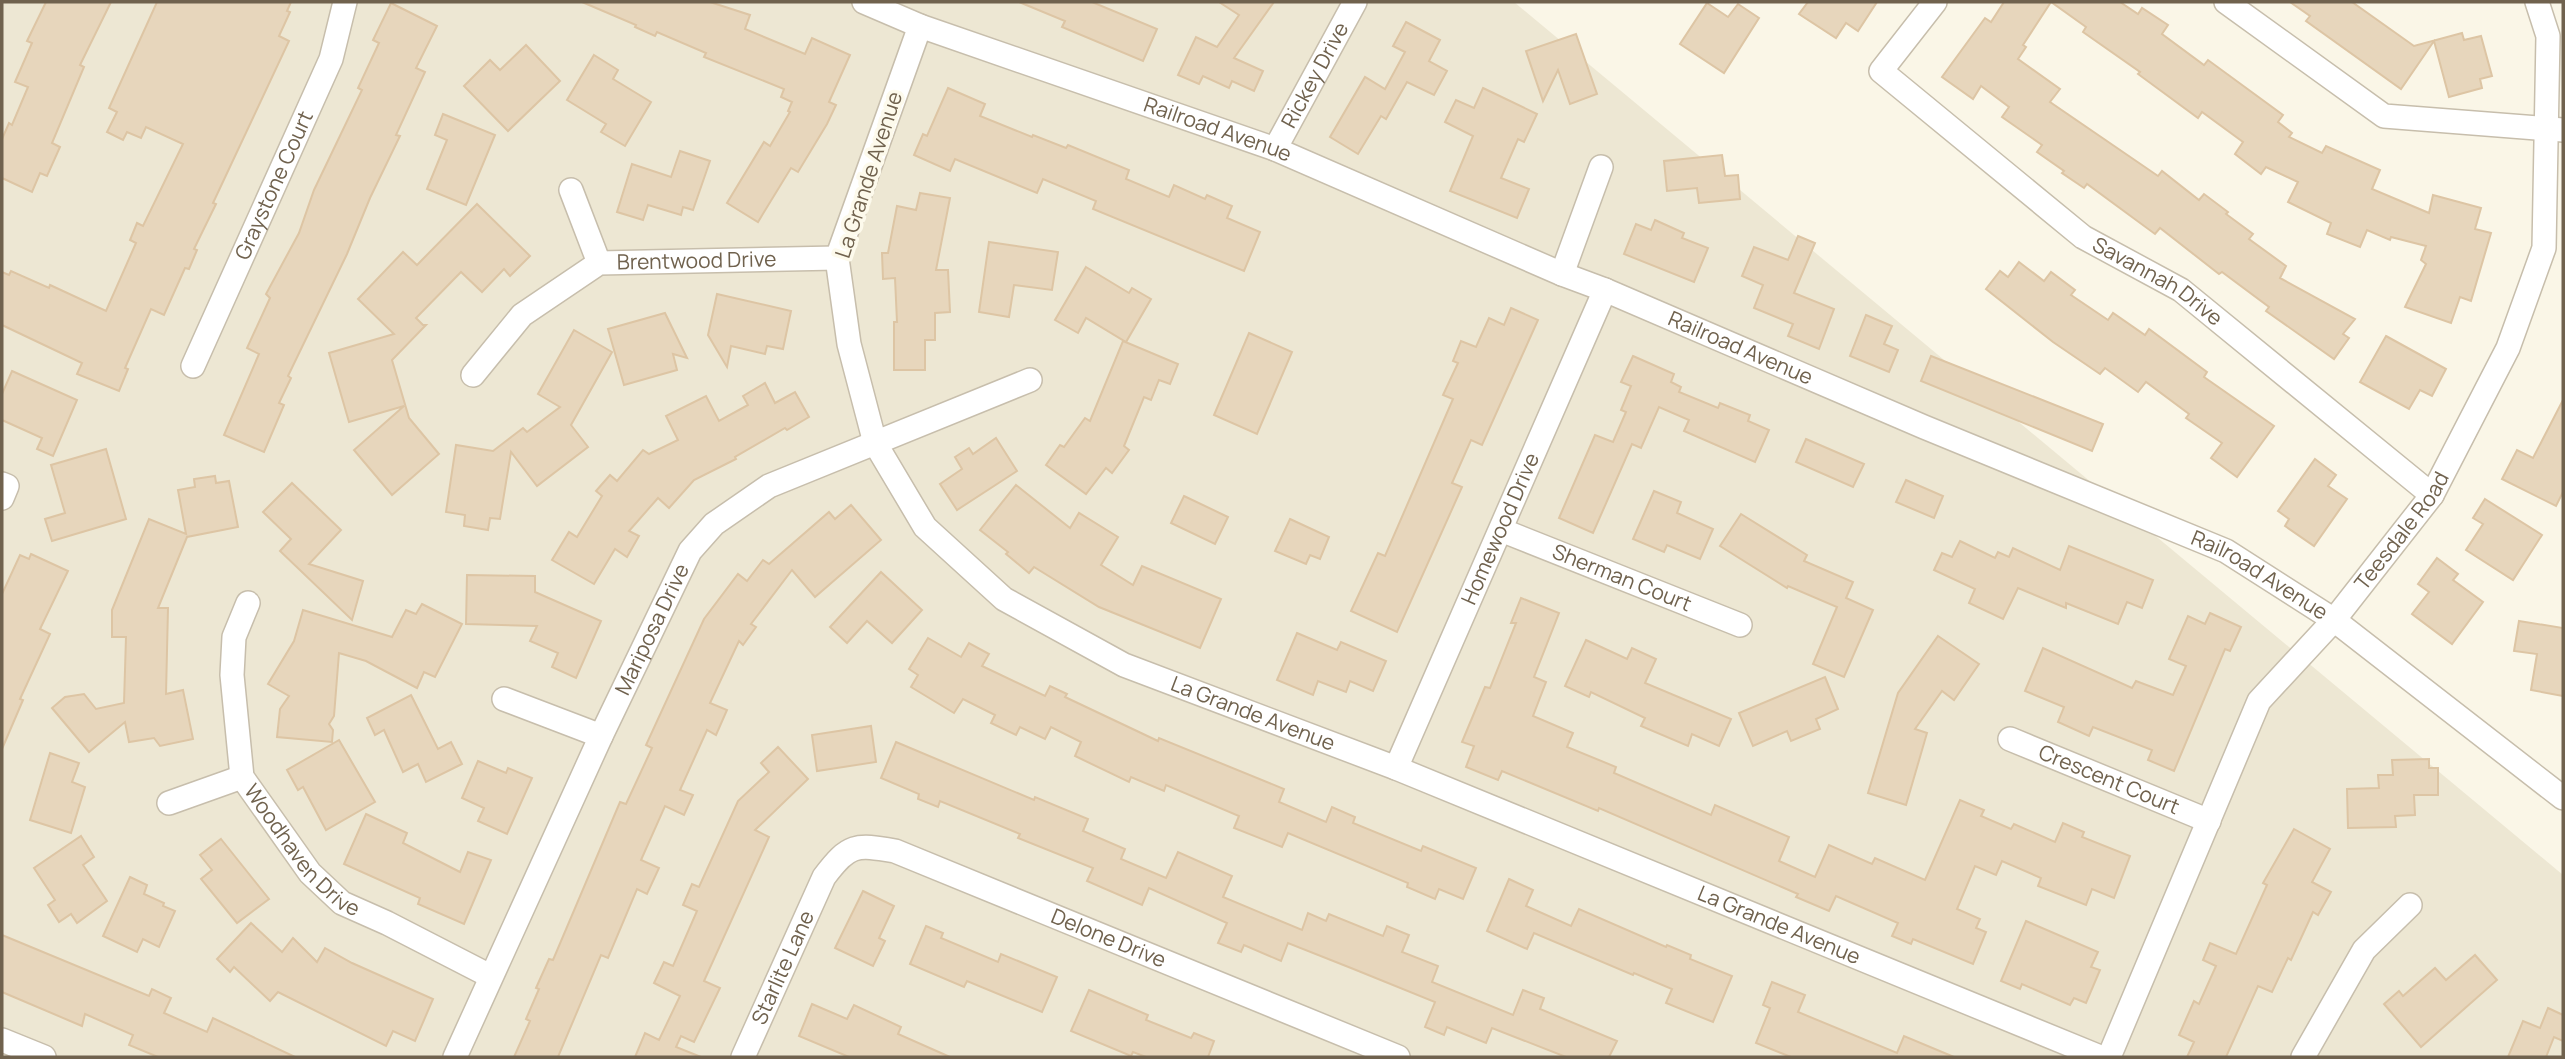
<svg xmlns="http://www.w3.org/2000/svg" width="2565" height="1059" viewBox="0 0 2565 1059" font-family="Manrope,sans-serif">
<rect width="100%" height="100%" fill="#faf6e7"/>
<polygon fill="#ede7d3" points="2,2 1514,2 2563,875 2563,1057 2,1057"/>
<g fill="#e7d6bc" stroke="#ddc5a4" stroke-width="2">
<polygon points="46,2 111,2 80,65 84,67 52,143 60,147 47,176 40,173 32,192 2,178 2,139 9,123 12,125 28,87 15,82 32,43 27,41"/>
<polygon points="157,2 291,2 287,11 290,12 279,36 289,41 213,203 216,204 194,249 197,250 189,269 185,268 164,315 151,309 125,368 128,369 119,391 77,374 82,363 2,325 2,272 9,275 11,271 49,288 50,285 106,311 136,243 130,240 137,223 143,226 183,144 146,127 141,138 127,132 123,140 107,132 117,112 109,108"/>
<polygon points="582,2 710,2 750,15 745,29 805,54 812,38 850,55 829,102 836,105 827,124 798,172 791,168 758,222 727,203 764,142 770,146 790,112 788,111 792,102 781,97 784,89 704,57 706,53 657,32 655,36 635,27 636,25"/>
<polygon points="1019,2 1092,2 1157,29 1143,61 1062,27 1065,21"/>
<polygon points="1219,2 1274,2 1234,58 1263,71 1254,91 1232,81 1229,88 1203,76 1199,84 1178,75 1196,37 1217,47 1239,15"/>
<polygon points="1808,2 1877,2 1858,31 1846,23 1836,38 1799,14"/>
<polygon points="2004,2 2120,2 2138,14 2142,8 2168,25 2162,34 2204,65 2208,60 2283,115 2278,122 2292,133 2289,137 2322,153 2326,146 2380,170 2372,189 2429,213 2433,195 2481,208 2475,229 2491,233 2471,301 2460,297 2451,323 2405,307 2426,264 2421,260 2426,246 2391,237 2390,240 2367,230 2360,247 2327,234 2331,223 2288,202 2298,182 2266,167 2261,174 2235,154 2243,142 2202,112 2198,118 2138,74 2140,72 2083,32 2086,27 2051,2 2023,45 2026,47 2018,59 2060,89 2050,102 2158,176 2162,171 2199,200 2204,194 2228,212 2226,214 2253,234 2249,239 2286,266 2280,278 2355,319 2343,334 2349,338 2334,359 2266,311 2269,307 2222,272 2219,274 2160,228 2155,234 2087,184 2084,188 2062,173 2064,171 2037,152 2042,145 2002,117 2009,107 1981,86 1973,99 1942,77 1985,18 1991,22"/>
<polygon points="2290,2 2352,2 2414,46 2462,33 2464,40 2481,36 2492,76 2480,79 2482,88 2449,97 2434,41 2401,89 2306,21 2310,16"/>
<polygon points="391,3 437,26 416,68 425,72 396,135 400,136 370,198 347,254 288,376 291,378 279,403 284,405 264,452 224,435 259,354 247,348 270,298 266,294 299,233 314,190 362,90 358,88 379,43 373,40"/>
<polygon points="1707,3 1728,17 1738,4 1759,18 1724,73 1680,44"/>
<polygon points="1406,22 1440,40 1429,61 1447,71 1434,95 1407,82 1386,119 1381,116 1358,154 1330,137 1365,77 1385,89 1405,52 1393,46"/>
<polygon points="1576,34 1597,94 1570,104 1558,70 1543,101 1526,51"/>
<polygon points="526,45 560,81 508,131 464,86 490,60 500,70"/>
<polygon points="594,55 618,70 613,79 651,102 625,146 601,132 606,124 567,100"/>
<polygon points="948,88 985,104 980,116 1032,137 1033,135 1066,148 1068,145 1129,170 1126,179 1169,197 1174,185 1205,199 1207,195 1232,206 1227,218 1260,232 1244,271 1093,209 1096,201 1043,179 1037,193 955,159 950,171 914,155 923,134 927,136"/>
<polygon points="1483,88 1537,114 1524,142 1518,139 1501,178 1529,189 1517,218 1450,191 1473,136 1445,122 1456,100 1474,108"/>
<polygon points="443,114 495,135 466,205 427,189 447,140 435,135"/>
<polygon points="680,151 710,161 693,210 683,207 681,215 648,205 643,220 617,212 632,164 671,177"/>
<polygon points="1722,155 1725,176 1738,175 1740,199 1699,203 1697,188 1667,191 1664,161"/>
<polygon points="920,193 950,198 936,270 948,270 950,312 935,313 935,340 925,340 925,370 894,370 894,322 897,322 895,278 883,279 882,253 888,253 897,206 916,210"/>
<polygon points="477,204 530,256 510,276 504,269 482,292 461,272 416,318 423,325 426,325 392,360 409,418 439,454 392,495 354,450 404,406 349,422 329,353 394,334 358,299 403,252 417,265"/>
<polygon points="1655,220 1684,233 1682,238 1708,248 1694,282 1624,254 1636,224 1651,230"/>
<polygon points="1798,236 1815,243 1794,293 1834,309 1819,349 1788,336 1793,324 1754,308 1763,285 1742,276 1754,247 1788,260"/>
<polygon points="989,242 1058,252 1052,290 1014,285 1009,317 979,312"/>
<polygon points="2019,262 2044,281 2051,272 2075,290 2071,295 2108,320 2113,313 2145,335 2149,329 2207,372 2204,377 2274,426 2237,477 2211,458 2222,443 2186,418 2189,414 2146,382 2138,392 2105,368 2100,374 2053,342 1986,289 2000,271 2008,277"/>
<polygon points="1086,267 1129,293 1132,288 1151,299 1126,342 1086,318 1078,333 1055,320"/>
<polygon points="717,294 791,311 783,349 767,346 765,354 731,346 727,367 708,335"/>
<polygon points="1511,308 1538,320 1482,445 1471,440 1452,483 1462,487 1397,632 1351,611 1378,553 1385,556 1453,399 1443,395 1458,363 1453,361 1461,341 1476,347 1489,318 1504,325"/>
<polygon points="665,313 687,358 673,354 677,370 624,385 608,329"/>
<polygon points="1866,315 1892,326 1884,344 1898,350 1889,372 1850,356"/>
<polygon points="574,330 612,352 571,425 588,447 537,486 511,452 500,519 490,518 488,530 464,526 465,515 446,512 456,445 493,451 523,428 527,432 560,407 538,394"/>
<polygon points="1249,333 1292,352 1257,434 1214,415"/>
<polygon points="2386,336 2446,369 2432,396 2420,390 2409,409 2360,382"/>
<polygon points="1123,341 1178,364 1170,384 1159,380 1151,400 1144,397 1124,446 1129,450 1112,473 1106,468 1086,494 1046,465 1060,445 1064,447 1085,418 1090,421"/>
<polygon points="1633,356 1674,374 1671,382 1681,387 1679,392 1718,408 1720,403 1750,415 1748,421 1769,430 1755,462 1684,431 1689,420 1659,407 1641,448 1632,444 1593,533 1559,518 1595,435 1613,442 1626,412 1621,410 1631,386 1621,382"/>
<polygon points="1931,356 2103,424 2092,451 1921,381"/>
<polygon points="12,371 77,400 53,456 37,449 42,438 2,420 2,394"/>
<polygon points="765,383 775,403 795,392 809,417 787,430 785,428 735,457 736,459 694,480 669,508 658,498 629,531 639,536 627,557 615,549 594,584 552,560 569,532 577,537 602,496 596,491 610,475 617,481 643,450 649,454 678,440 666,416 706,396 719,421 748,405 743,396"/>
<polygon points="2563,400 2563,492 2556,506 2502,479 2517,450 2533,458"/>
<polygon points="996,438 1017,471 957,510 940,484 962,469 955,457 969,448 973,454"/>
<polygon points="1806,439 1864,464 1853,487 1796,462"/>
<polygon points="106,449 126,519 52,541 45,519 65,513 51,465"/>
<polygon points="2315,459 2336,475 2328,486 2347,499 2314,546 2285,526 2289,519 2278,511"/>
<polygon points="215,476 216,483 229,481 238,527 187,537 158,608 168,608 166,694 183,690 193,739 160,746 154,738 129,742 125,722 89,752 52,708 65,697 84,694 96,709 124,703 126,637 112,637 112,610 149,519 186,534 178,490 195,487 194,479"/>
<polygon points="1906,480 1943,496 1934,518 1896,502"/>
<polygon points="292,483 341,530 309,564 363,581 352,620 280,551 291,539 263,512"/>
<polygon points="1016,485 1070,528 1079,513 1118,537 1101,565 1133,585 1142,566 1221,599 1200,648 1099,607 1034,567 1029,573 1006,554 1008,552 980,530"/>
<polygon points="1654,491 1681,502 1677,513 1713,529 1700,559 1667,545 1664,552 1633,539"/>
<polygon points="1184,496 1228,517 1215,544 1171,523"/>
<polygon points="2485,499 2542,535 2513,580 2466,550 2483,524 2473,518"/>
<polygon points="851,505 881,540 815,597 792,570 751,624 756,627 743,645 739,641 710,703 727,710 716,735 707,730 680,790 693,795 684,815 665,806 641,860 659,868 647,894 637,889 608,958 601,955 558,1057 514,1057 530,1021 526,1019 539,989 536,988 549,959 553,960 620,802 626,804 652,748 646,745 704,619 738,574 747,581 763,560 769,564 829,512 835,519"/>
<polygon points="1741,514 1807,555 1804,561 1853,582 1846,598 1873,610 1844,677 1813,664 1837,607 1788,586 1787,588 1720,546"/>
<polygon points="1290,519 1329,537 1320,559 1310,555 1306,564 1275,551"/>
<polygon points="1960,541 1995,558 1998,552 2009,557 2013,548 2060,570 2069,546 2153,580 2142,608 2127,602 2118,624 2066,603 2066,608 2018,588 2003,619 1969,603 1975,589 1934,570 1942,553 1952,557"/>
<polygon points="31,554 68,571 40,629 50,634 20,699 23,700 2,749 2,594 20,555 29,559"/>
<polygon points="2437,558 2458,574 2453,580 2483,602 2452,644 2412,614 2429,592 2418,584"/>
<polygon points="881,572 922,610 892,643 867,621 847,643 830,627"/>
<polygon points="467,575 535,576 535,592 601,621 576,678 552,667 558,653 530,641 537,626 466,624"/>
<polygon points="1521,598 1559,613 1534,677 1546,682 1533,716 1573,733 1567,747 1616,767 1614,773 1711,815 1715,805 1789,837 1779,861 1815,877 1829,845 1872,864 1875,858 1925,880 1960,800 1984,810 1981,816 2011,829 2014,824 2055,842 2063,823 2084,832 2082,837 2130,856 2114,898 2092,889 2086,905 2038,886 2041,878 2002,861 1996,875 1975,866 1957,909 1980,919 1976,928 1986,932 1973,964 1913,939 1911,944 1892,936 1898,923 1836,896 1829,911 1796,897 1798,894 1599,808 1598,811 1502,771 1498,780 1466,767 1474,746 1462,742 1485,687 1490,688 1516,623 1511,623"/>
<polygon points="422,604 462,624 435,677 424,672 417,688 366,661 339,653 334,716 329,724 333,730 332,742 277,737 280,709 289,696 268,684 294,641 303,610 392,637 406,610 416,614"/>
<polygon points="2210,613 2241,627 2230,651 2225,649 2174,771 2148,760 2152,750 2093,727 2089,736 2058,722 2064,707 2025,691 2043,648 2132,688 2136,681 2173,695 2186,666 2169,659 2188,616 2205,624"/>
<polygon points="2519,621 2563,628 2563,696 2531,690 2537,654 2514,651"/>
<polygon points="1297,633 1337,650 1341,642 1386,661 1373,691 1350,681 1346,692 1318,681 1313,695 1277,680"/>
<polygon points="1938,636 1979,664 1954,700 1942,691 1915,729 1927,733 1906,805 1868,793 1898,693"/>
<polygon points="928,638 961,657 969,643 989,654 982,666 1045,696 1050,686 1067,694 1065,697 1158,741 1159,738 1284,789 1279,802 1326,822 1332,807 1355,817 1353,823 1421,851 1423,846 1476,868 1463,899 1439,889 1435,899 1407,887 1408,883 1288,833 1282,847 1234,828 1239,816 1166,785 1164,791 1131,777 1129,782 1075,756 1081,742 1051,727 1045,739 1020,727 1016,735 991,723 995,715 963,699 954,713 911,687 918,675 909,669"/>
<polygon points="1586,640 1627,659 1632,648 1656,659 1645,683 1731,719 1719,746 1692,734 1688,746 1641,726 1645,718 1591,692 1589,697 1565,686"/>
<polygon points="1825,677 1838,709 1816,719 1820,729 1791,741 1787,731 1753,746 1739,713"/>
<polygon points="411,695 438,749 451,742 462,764 426,782 418,764 403,772 384,730 375,735 367,718"/>
<polygon points="871,726 876,762 817,771 812,735"/>
<polygon points="339,740 375,802 326,830 303,787 298,790 287,770"/>
<polygon points="896,742 1034,800 1035,797 1088,819 1083,831 1125,849 1121,859 1166,878 1178,852 1232,876 1223,897 1302,930 1308,913 1326,921 1329,914 1383,936 1387,926 1409,935 1402,952 1438,966 1432,982 1513,1015 1523,990 1544,998 1540,1009 1617,1041 1609,1057 1566,1057 1492,1028 1486,1043 1447,1027 1444,1035 1425,1027 1435,1002 1351,968 1288,943 1281,961 1244,945 1241,952 1218,943 1227,923 1149,888 1142,905 1087,881 1093,868 1018,838 1020,834 940,801 938,807 918,799 919,794 881,778"/>
<polygon points="778,747 808,779 755,830 769,837 704,981 720,988 694,1042 681,1036 676,1047 701,1057 635,1057 645,1033 659,1040 680,996 654,983 664,962 673,966 697,911 683,905 692,884 699,887 738,801 769,772 761,763"/>
<polygon points="50,753 79,763 72,782 85,787 71,833 30,820"/>
<polygon points="2429,759 2429,768 2438,768 2438,795 2414,795 2415,815 2395,816 2396,827 2348,828 2347,789 2379,788 2378,775 2393,775 2392,760"/>
<polygon points="478,761 506,773 508,768 532,778 507,834 478,821 484,808 462,798"/>
<polygon points="366,814 407,833 403,843 460,872 468,852 491,860 464,924 418,904 420,898 344,864"/>
<polygon points="2294,829 2330,849 2312,882 2331,892 2318,915 2313,912 2291,960 2288,958 2272,992 2258,986 2226,1057 2187,1057 2194,1042 2179,1035 2194,1001 2199,1004 2216,966 2203,960 2210,943 2236,954 2267,885 2263,883"/>
<polygon points="81,836 94,857 83,865 107,901 77,923 71,914 59,922 48,905 55,900 34,868"/>
<polygon points="221,839 269,899 237,923 201,879 212,870 200,855"/>
<polygon points="130,877 147,885 144,894 164,903 163,906 175,911 159,947 143,939 137,952 103,936"/>
<polygon points="1509,879 1533,890 1526,906 1571,926 1579,909 1666,947 1667,945 1691,955 1690,959 1732,976 1713,1022 1666,1003 1672,989 1634,973 1633,975 1534,933 1527,949 1487,931"/>
<polygon points="863,891 894,906 879,938 885,941 873,966 835,948"/>
<polygon points="2026,921 2098,952 2091,967 2100,970 2086,1003 2074,998 2070,1005 2022,984 2020,989 2001,981"/>
<polygon points="251,923 282,952 293,938 317,962 325,948 352,963 433,999 415,1041 393,1031 386,1046 278,992 270,1001 234,967 230,972 217,959"/>
<polygon points="926,926 943,933 941,938 998,962 1001,954 1057,977 1042,1012 967,981 964,987 910,964"/>
<polygon points="2,935 149,996 152,989 171,998 164,1013 207,1032 213,1018 295,1057 158,1057 129,1045 133,1035 85,1014 82,1026 2,992"/>
<polygon points="2475,955 2497,980 2421,1047 2384,1004 2399,991 2403,996 2435,968 2446,980"/>
<polygon points="1772,982 1805,995 1798,1012 1897,1053 1904,1036 1954,1057 1791,1057 1756,1043 1770,1008 1763,1005"/>
<polygon points="1089,990 1148,1015 1146,1020 1191,1038 1194,1033 1214,1041 1208,1057 1146,1057 1133,1052 1131,1056 1071,1031"/>
<polygon points="812,1004 847,1019 854,1005 901,1027 898,1034 950,1057 849,1057 799,1036"/>
<polygon points="2548,1008 2563,1015 2563,1041 2554,1037 2546,1057 2508,1057 2523,1021 2540,1028"/>
</g>
<g fill="none" stroke-linecap="round" stroke-linejoin="round">
<g stroke="#c7beac" stroke-width="26">
<g id="minor">
<path id="s1" d="M864,2L920,26L1275,149L1562,274L1605,290L1924,427L2226,551L2334,620L2563,798"/>
<path id="s2" d="M1935,2L1881,71L2083,237L2181,290L2432,495"/>
<polyline points="2226,2 2384,116 2563,130"/>
<path id="s3" d="M920,26L837,258L849,344L875,443L925,527L1004,599L1124,665L1396,768L2100,1057"/>
<path id="s4" d="M1275,149L1355,2"/>
<polyline points="571,190 599,263"/>
<polyline points="1562,274 1601,167"/>
<path id="s5" d="M193,366L331,59L345,2"/>
<path id="s6" d="M473,375L522,315L599,263L837,258"/>
<polyline points="2,484 7,486 2,498"/>
<path id="s7" d="M1501,530L1740,625"/>
<path id="s8" d="M248,603L234,637L232,675L242,777L310,873L342,903L387,923L490,976"/>
<polyline points="504,699 601,736"/>
<path id="s9" d="M2010,739L2209,821"/>
<path id="s10" d="M1396,768L1605,290"/>
<polyline points="169,803 242,777"/>
<polyline points="2,1040 44,1057"/>
<path id="s11" d="M455,1057L601,736L690,551L714,524L769,486L1030,380"/>
<path id="s12" d="M743,1057L824,877C849,844 855,844 895,851L1398,1057"/>
<path id="s13" d="M2109,1057L2259,701L2334,620L2432,495L2508,348L2544,248L2548,36L2537,2"/>
<polyline points="2303,1057 2364,950 2410,905"/>
</g>
</g>
<use href="#minor" stroke="#fff" stroke-width="23"/>
</g>
<g text-anchor="middle" stroke-width="7" stroke-linejoin="round" paint-order="stroke">
<g font-size="21" fill="#70624e" stroke="#fdfaec">
<text dy="7" stroke="none"><textPath href="#s4" startOffset="84">Rickey Drive</textPath></text>
<text dy="7" stroke="none"><textPath href="#s1" startOffset="376">Railroad Avenue</textPath></text>
<text transform="translate(869 175) rotate(-72)" y="7">La Grande Avenue</text>
<text dy="7" stroke="none"><textPath href="#s5" startOffset="198">Graystone Court</textPath></text>
<text dy="7" stroke="none"><textPath href="#s6" startOffset="268">Brentwood Drive</textPath></text>
<text dy="7" stroke="none"><textPath href="#s2" startOffset="436">Savannah Drive</textPath></text>
<text dy="7" stroke="none"><textPath href="#s1" startOffset="943">Railroad Avenue</textPath></text>
<text dy="7" stroke="none"><textPath href="#s10" startOffset="261">Homewood Drive</textPath></text>
<text dy="7" stroke="none"><textPath href="#s13" startOffset="609">Teesdale Road</textPath></text>
<text dy="7" stroke="none"><textPath href="#s1" startOffset="1510">Railroad Avenue</textPath></text>
<text dy="7" stroke="none"><textPath href="#s7" startOffset="130">Sherman Court</textPath></text>
<text dy="7" stroke="none"><textPath href="#s11" startOffset="471">Mariposa Drive</textPath></text>
<text dy="7" stroke="none"><textPath href="#s3" startOffset="915">La Grande Avenue</textPath></text>
<text dy="7" stroke="none"><textPath href="#s9" startOffset="107">Crescent Court</textPath></text>
<text dy="7" stroke="none"><textPath href="#s8" startOffset="273">Woodhaven Drive</textPath></text>
<text dy="7" stroke="none"><textPath href="#s3" startOffset="1482">La Grande Avenue</textPath></text>
<text dy="7" stroke="none"><textPath href="#s12" startOffset="511">Delone Drive</textPath></text>
<text dy="7" stroke="none"><textPath href="#s12" startOffset="98">Starlite Lane</textPath></text>
</g>
</g>
<rect width="2565" height="1059" fill="none" stroke="#70624e" stroke-width="7"/>
</svg>
